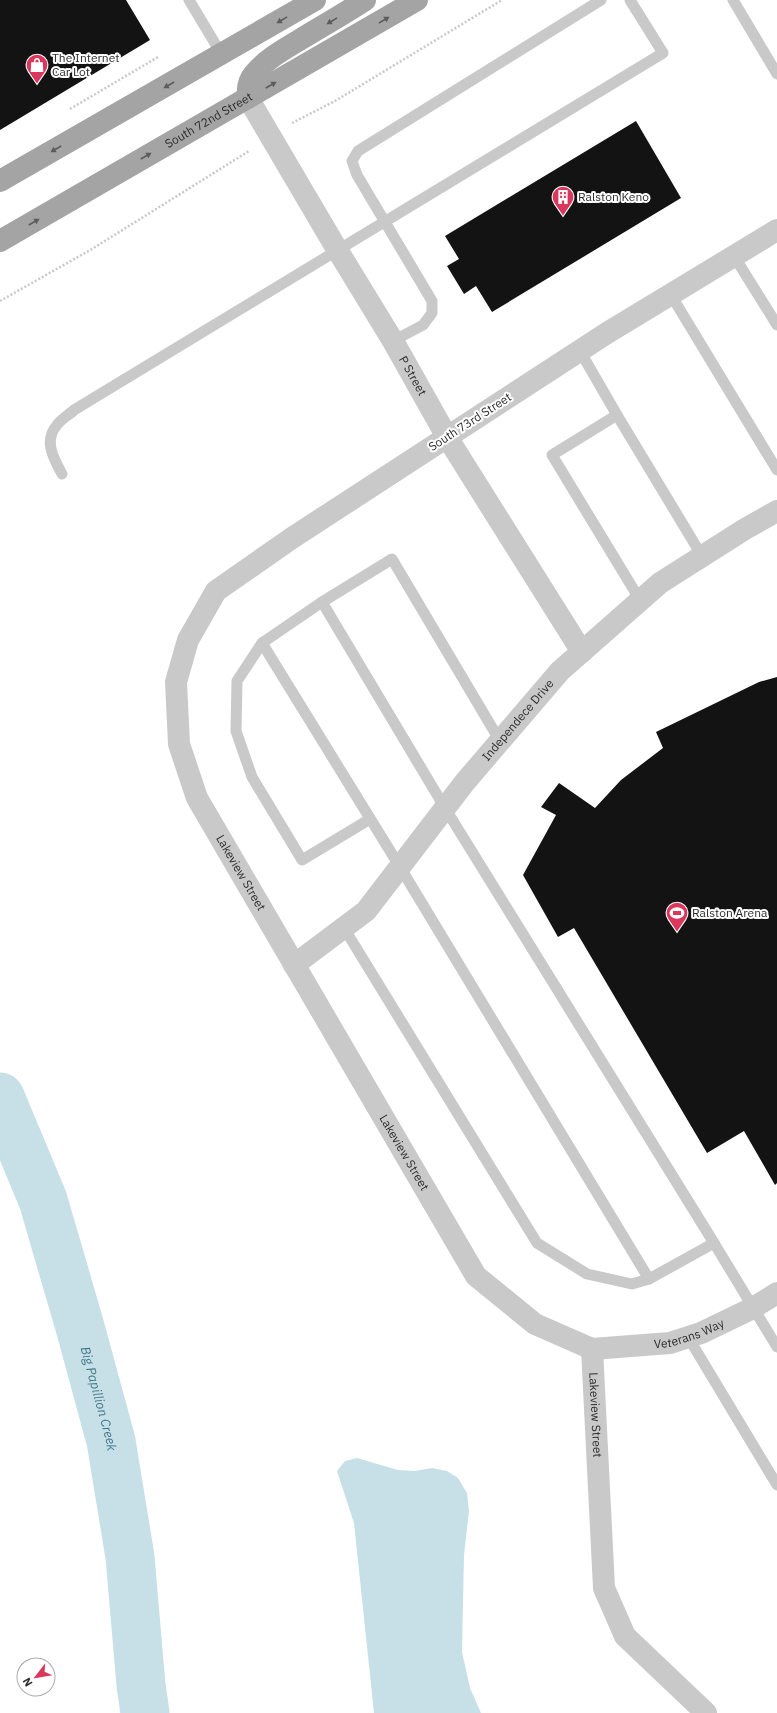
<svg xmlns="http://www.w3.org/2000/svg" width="777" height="1713" viewBox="0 0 777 1713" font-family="'IBM Plex Sans',sans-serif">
<rect width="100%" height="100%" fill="#fff"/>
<polygon fill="#c7e0e8" points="357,1458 398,1470 415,1471 432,1468 447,1471 458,1478 467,1493 469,1511 464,1555 462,1652 470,1688 481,1713 374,1713 354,1523 337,1471 345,1461"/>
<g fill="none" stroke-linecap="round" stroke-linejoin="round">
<path stroke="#c7e0e8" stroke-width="49" id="s1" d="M0,1097L43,1200L80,1327L111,1441L130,1557L141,1685L145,1713"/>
</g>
<g fill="#131313">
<polygon points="0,0 126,0 150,40 0,130"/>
<polygon points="636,121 681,198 492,312 476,286 464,294 447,266 459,259 445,236"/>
<polygon points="777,677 777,1183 775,1185 744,1131 707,1153 574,928 558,937 523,875 556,815 541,807 559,783 595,808 621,780 663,748 656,732 759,682"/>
</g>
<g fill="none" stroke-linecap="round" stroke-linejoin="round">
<g stroke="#c9c9c9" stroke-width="2.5" stroke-dasharray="2 2" stroke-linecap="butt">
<polyline points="70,109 158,57"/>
<polyline points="292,123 335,101 502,0"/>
<polyline points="0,301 92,249 249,151"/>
</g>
<g stroke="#c9c9c9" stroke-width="11">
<polyline points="189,0 222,55"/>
<polyline points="733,0 777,74"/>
<polyline points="734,256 777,325"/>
<polyline points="671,295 777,470"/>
<polyline points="393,341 423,325 432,313 432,301 357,175 352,161 358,151 601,0"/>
<polyline points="580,351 617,415 552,455 640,600"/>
<polyline points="617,415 702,556"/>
<path d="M62,474C54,459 43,441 57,425C61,419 69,415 74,410L663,53L630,0"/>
<polyline points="322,602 445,808 714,1243"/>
<polyline points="262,643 322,602 392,559 500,741"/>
<polyline points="370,819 302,860 252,777 236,731 237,681 262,643 400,867 649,1279"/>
<polyline points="344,928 537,1243 587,1274 632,1284 649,1279 714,1243 777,1347"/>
<polyline points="688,1337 777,1485"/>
</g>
<g stroke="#c9c9c9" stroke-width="22">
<path id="s2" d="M248,98L338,251L393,341L447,437L582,652"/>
<path id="s3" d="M777,230L607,333L292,538L216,591L188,640L176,682L179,744L197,798L476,1276L535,1324L592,1349L670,1343L701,1333L753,1308L777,1293"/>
<path id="s4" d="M294,965L366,911L465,782L560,671L660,583L745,529L777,511"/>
<path id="s5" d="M592,1349L604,1588L625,1636L706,1713"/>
</g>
<g stroke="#a4a4a4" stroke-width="22">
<path d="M248,98C247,89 248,81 254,74C266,59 285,49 301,39C322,26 344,14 365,0"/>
<polyline points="0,181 315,0"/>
<path id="s6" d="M0,241L417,0"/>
</g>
</g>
<defs><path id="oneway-solid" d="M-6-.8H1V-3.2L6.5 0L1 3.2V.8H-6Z"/></defs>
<g fill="#5c5c5c">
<use href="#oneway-solid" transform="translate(282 20) rotate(149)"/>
<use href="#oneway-solid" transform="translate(384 20) rotate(-31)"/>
<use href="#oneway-solid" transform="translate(332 21) rotate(149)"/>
<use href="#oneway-solid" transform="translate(169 85) rotate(150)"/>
<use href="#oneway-solid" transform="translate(271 85) rotate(-30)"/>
<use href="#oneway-solid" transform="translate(56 149) rotate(150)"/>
<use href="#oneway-solid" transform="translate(146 156) rotate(-30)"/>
<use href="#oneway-solid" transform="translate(34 222) rotate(-30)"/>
</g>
<defs>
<g id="shop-pin" transform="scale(1.15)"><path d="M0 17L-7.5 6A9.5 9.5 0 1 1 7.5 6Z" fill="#d9385c" stroke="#fff"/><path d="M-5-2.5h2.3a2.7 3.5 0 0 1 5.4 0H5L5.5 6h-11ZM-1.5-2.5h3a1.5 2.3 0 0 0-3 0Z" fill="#fff"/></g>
<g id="building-pin" transform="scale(1.15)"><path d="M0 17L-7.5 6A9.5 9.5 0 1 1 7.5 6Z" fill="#d9385c" stroke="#fff"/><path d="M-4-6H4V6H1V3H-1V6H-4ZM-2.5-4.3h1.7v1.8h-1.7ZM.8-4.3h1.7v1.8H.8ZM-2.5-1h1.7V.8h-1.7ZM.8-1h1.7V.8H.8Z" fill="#fff"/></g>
<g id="stadium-pin" transform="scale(1.15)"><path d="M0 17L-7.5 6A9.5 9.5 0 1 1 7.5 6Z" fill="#d9385c" stroke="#fff"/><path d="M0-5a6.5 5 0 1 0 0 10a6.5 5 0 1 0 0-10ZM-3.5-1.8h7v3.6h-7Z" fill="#fff"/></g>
</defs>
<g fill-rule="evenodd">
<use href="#shop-pin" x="37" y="65"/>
<use href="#building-pin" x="563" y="197"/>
<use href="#stadium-pin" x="677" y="913"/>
</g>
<g text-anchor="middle" stroke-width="4" stroke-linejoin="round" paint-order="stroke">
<g font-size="12" fill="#2c2c2c" stroke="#fff" text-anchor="start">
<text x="52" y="62">The Internet<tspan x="52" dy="14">Car Lot</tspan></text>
<text x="578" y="201">Ralston Keno</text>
<text x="692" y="917">Ralston Arena</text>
</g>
<g font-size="12" fill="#2c2c2c" stroke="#fff">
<text dy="4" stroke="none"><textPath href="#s6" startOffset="241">South 72nd Street</textPath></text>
<text dy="4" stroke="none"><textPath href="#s2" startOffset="323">P Street</textPath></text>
<text transform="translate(470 422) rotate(-33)" y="4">South 73rd Street</text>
<text dy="4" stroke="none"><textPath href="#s4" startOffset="334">Independece Drive</textPath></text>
<text dy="4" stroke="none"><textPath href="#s3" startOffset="973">Lakeview Street</textPath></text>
<text dy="4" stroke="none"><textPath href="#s3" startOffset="1297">Lakeview Street</textPath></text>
<text dy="4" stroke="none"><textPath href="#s3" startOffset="1677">Veterans Way</textPath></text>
<text dy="4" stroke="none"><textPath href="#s5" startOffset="66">Lakeview Street</textPath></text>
</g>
<g font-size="13" font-style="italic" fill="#407788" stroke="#fff">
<text dy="5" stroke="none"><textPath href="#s1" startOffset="318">Big Papillion Creek</textPath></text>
</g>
</g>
<g transform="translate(36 1677) rotate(239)"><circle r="19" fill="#ffffff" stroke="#ababab"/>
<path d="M0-3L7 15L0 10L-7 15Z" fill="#d9385c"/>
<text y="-6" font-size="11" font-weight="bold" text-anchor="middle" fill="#2c2c2c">N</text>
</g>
</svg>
